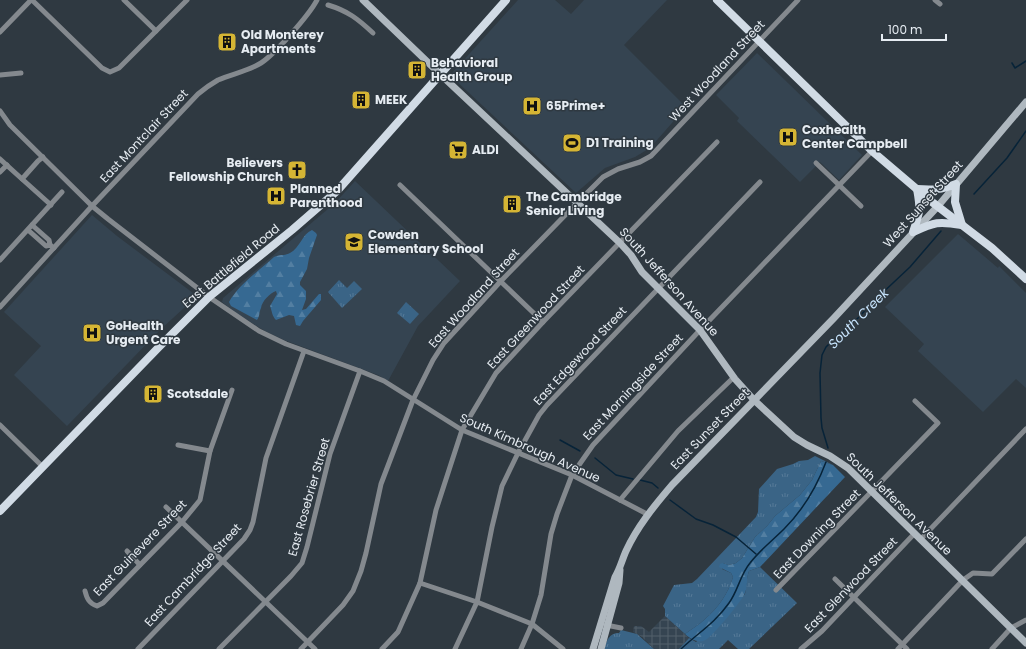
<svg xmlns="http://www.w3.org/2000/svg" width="1026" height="649" viewBox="0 0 1026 649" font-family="Poppins,sans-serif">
<defs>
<pattern id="industrial-grid" width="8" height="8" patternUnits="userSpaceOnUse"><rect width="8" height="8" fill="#354451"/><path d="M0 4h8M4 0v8" fill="none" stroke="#525f6a"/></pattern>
<pattern id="grass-tufts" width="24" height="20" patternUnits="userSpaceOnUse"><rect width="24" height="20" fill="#3a6486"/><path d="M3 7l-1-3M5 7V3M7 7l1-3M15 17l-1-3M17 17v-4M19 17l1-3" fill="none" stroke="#567a98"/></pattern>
<pattern id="forest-firs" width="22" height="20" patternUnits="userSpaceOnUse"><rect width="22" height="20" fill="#366992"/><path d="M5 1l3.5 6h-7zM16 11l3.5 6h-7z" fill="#537fa2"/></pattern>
</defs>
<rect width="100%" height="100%" fill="#2f3941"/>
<g fill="#354451">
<polygon points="518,0 555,0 571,14 584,0 667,0 624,45 686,107 650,148 635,157 605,168 576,193 452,77 452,73"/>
<polygon points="757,53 862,155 839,180 820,162 800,182 737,121 739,118 716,95"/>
<polygon points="355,181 460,281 418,326 388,381 378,375 284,340 265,331 236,313 222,302 223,298 335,203"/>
<polygon points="92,215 117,236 197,296 161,329 67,426 14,375 41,346 4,312"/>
<polygon points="958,234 998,268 999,266 1026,293 1026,388 1016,379 983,412 918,351 924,344 885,307"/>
</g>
<polygon fill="url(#industrial-grid)" points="665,616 689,638 679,649 654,649 642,637 633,632 634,626 641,626 649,632"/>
<g fill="url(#grass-tufts)">
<polygon points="339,280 347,288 354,281 362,289 342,308 328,292"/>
<polygon points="406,302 419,314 410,324 397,313"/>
<path d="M815,456L833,465L821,461L812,480L800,495L775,516L767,526L755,537L742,558L736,563L729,565L723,563L722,569L731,573L733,577C728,594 718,608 705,619C699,625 691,629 685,634L665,616V609L663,606L674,585L692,583L697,579L756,517L758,512L759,489L777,469L793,464L799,461L808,460Z"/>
<path d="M760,567L797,603L749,649H738L728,640L719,649H679L689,638L696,642L745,594C747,586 746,579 749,571Z"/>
<path d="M621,630L637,634L654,649H604C607,640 609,633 619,633Z"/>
</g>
<g fill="url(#forest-firs)">
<path d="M312,230L316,233L317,235L309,258L307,269L300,282V285L306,291V299L302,310L306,309L319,294H321V300L303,321L300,326L296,325L294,316L289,315L276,320C272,316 272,311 270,306L277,294L276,291C270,293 262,301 261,308C259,312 260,316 257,320L231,306L229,302C239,284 259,271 274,257C280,254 285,256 290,253C300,248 302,234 312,230Z"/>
<path d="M821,461L833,465L845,477L760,567L749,571C746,579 748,586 745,593C742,601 714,634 707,639C700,644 691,640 685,634C691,629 699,625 705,619C718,608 728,594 733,577L731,573L719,567L720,564L723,563L729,565L736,563L742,558L755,537L767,526L775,516L800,495L812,480Z"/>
</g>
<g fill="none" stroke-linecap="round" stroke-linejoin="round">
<g stroke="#072338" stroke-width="1.5">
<polyline points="1012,63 1015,68 1026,61"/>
<polyline points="974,194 1007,158 1026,131"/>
<polyline points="560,440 580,451"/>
<polyline points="828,448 822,428 821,418 820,373 822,355 826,347 832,341 858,318 877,298 910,267 941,231"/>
<polyline points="595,458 616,475 633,479"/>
<polyline points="640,480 652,483 658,488"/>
<polyline points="670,500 696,519 713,525 736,537 756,554"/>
<path d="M681,649C698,633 715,623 729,603C738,591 740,575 750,563C760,550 773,540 784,529C802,511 817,486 826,462"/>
</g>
<g stroke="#84898e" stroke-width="5">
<polyline points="32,0 102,68 110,72 119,68 187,0"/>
<polyline points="124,0 156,31"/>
<polyline points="935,0 940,4"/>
<path d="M328,5C348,11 358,19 373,33"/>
<polyline points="0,32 31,0"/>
<polyline points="0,75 21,73"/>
<polyline points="0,111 10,125 92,206 108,219 209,297 259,331 286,344 360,371 384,381 462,430 572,475 647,514"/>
<polyline points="43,157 38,161 22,179 51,205"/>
<polyline points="0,159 22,179"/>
<polyline points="816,163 861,206"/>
<polyline points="0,172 7,165"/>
<polyline points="400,185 543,322"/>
<polyline points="32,225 49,240 50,245"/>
<polyline points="28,230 46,246 50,245 54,248"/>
<polyline points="0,260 62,192"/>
<path d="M0,307L92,206L198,94C204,89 211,84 218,80C232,74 248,71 261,63C275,54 309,15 317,0"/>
<polyline points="0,425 43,467"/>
<polyline points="178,445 210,451"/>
<polyline points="620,500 678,431 734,377"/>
<polyline points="166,507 315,649"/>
<polyline points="920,540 1026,429"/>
<polyline points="127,551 140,565"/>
<polyline points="835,579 907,649"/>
<polyline points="420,583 477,602 532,624 563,649"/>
<polyline points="776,590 938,423 915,401"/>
<path d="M85,591C87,599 89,603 97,606L103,603L182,522L200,500L210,451L232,390"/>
<polyline points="606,625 621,628"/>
<polyline points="138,649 244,539 250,530 253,522 266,458 304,351"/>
<polyline points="219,649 291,576 302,563 307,547 330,454 360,371"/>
<polyline points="301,649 343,605 353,591 361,571 366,553 381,484 413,400 433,360 444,343 500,282 577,203 603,177 618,169 640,162 651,156 798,0"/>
<polyline points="382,649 398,632 420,583 436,510 462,430 496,373 543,322 717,142"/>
<polyline points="455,649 477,602 492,527 502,486 518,453 539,415 547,405 760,182"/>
<polyline points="521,649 532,624 541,595 551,534 557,514 572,475 593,445 700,330 872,151"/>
<polyline points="801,649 822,631 914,534"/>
<polyline points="898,649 963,580 973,573 992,574 1026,539"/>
<polyline points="992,649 1011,628 1026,620"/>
</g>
<g stroke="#afb8bf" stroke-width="7">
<polyline points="363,0 440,74 620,243 631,255 642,272 700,330 735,379 754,400 794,437 807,445 830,456 848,468 1026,643"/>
<path d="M593,649L615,577C620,569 622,560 626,551C637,527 654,506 672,485L834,318L938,206L1026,102"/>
<polyline points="601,649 619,583 620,570"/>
</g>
<g stroke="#d1dbe5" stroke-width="8">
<polyline points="717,0 872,151 932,202 992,248 1026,279"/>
<path d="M956,184L955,202L962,225C938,221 935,222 913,232C920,212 921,210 917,189C932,190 941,190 956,184Z"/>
<polyline points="0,511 158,348 209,297 292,230 337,191 506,0"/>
</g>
</g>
<defs>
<g id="building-square" transform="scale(1)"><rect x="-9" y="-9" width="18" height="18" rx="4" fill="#d5b534" stroke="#2f3941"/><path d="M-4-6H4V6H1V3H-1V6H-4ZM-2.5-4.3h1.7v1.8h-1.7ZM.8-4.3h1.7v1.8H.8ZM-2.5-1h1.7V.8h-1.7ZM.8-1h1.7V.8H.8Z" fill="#111"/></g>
<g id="hospital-square" transform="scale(1)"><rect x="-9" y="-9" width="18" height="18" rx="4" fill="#d5b534" stroke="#2f3941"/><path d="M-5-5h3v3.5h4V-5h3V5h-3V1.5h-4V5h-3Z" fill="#111"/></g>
<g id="stadium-square" transform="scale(1)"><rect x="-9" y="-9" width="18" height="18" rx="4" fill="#d5b534" stroke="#2f3941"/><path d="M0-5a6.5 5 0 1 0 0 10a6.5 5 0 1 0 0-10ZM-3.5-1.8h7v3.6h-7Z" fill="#111"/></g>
<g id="supermarket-square" transform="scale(1)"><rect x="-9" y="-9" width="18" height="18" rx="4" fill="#d5b534" stroke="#2f3941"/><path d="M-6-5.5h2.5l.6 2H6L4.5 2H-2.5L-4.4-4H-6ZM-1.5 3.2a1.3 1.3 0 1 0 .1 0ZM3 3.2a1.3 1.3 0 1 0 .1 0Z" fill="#111"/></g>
<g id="church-square" transform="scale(1)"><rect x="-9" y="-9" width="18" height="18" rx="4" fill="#d5b534" stroke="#2f3941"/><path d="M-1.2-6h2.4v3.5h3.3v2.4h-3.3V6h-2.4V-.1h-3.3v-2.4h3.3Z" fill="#111"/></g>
<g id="school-square" transform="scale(1)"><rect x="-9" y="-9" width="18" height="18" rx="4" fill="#d5b534" stroke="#2f3941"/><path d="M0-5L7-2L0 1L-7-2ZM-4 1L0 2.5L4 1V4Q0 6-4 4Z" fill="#111"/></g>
</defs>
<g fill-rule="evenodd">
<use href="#building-square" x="227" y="42"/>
<use href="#building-square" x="417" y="70"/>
<use href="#building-square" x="361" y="100"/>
<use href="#hospital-square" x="532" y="106"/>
<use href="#hospital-square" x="788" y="137"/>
<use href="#stadium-square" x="572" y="143"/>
<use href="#supermarket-square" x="458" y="150"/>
<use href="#church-square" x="297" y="170"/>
<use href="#hospital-square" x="276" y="196"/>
<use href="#building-square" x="512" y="204"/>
<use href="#school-square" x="354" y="242"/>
<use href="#hospital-square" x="92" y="333"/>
<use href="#building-square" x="153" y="394"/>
</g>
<g text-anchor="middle" stroke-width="3" stroke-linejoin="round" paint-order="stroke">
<g font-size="12" font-weight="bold" fill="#e6ecf2" stroke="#2f3941" text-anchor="start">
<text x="241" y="39">Old Monterey<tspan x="241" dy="14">Apartments</tspan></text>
<text x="431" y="67">Behavioral<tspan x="431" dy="14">Health Group</tspan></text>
<text x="375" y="104">MEEK</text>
<text x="546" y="110">65Prime+</text>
<text x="802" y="134">Coxhealth<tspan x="802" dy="14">Center Campbell</tspan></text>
<text x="586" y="147">D1 Training</text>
<text x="472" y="154">ALDI</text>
<text x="283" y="167" text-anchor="end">Believers<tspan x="283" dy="14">Fellowship Church</tspan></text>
<text x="290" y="193">Planned<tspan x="290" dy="14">Parenthood</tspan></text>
<text x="526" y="201">The Cambridge<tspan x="526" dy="14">Senior Living</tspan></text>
<text x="368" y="239">Cowden<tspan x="368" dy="14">Elementary School</tspan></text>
<text x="106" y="330">GoHealth<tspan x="106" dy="14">Urgent Care</tspan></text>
<text x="167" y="398">Scotsdale</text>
</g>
<g font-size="12" fill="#e6ecf2" stroke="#2f3941">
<text transform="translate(717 71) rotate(-47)" y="4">West Woodland Street</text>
<text transform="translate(144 136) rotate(-47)" y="4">East Montclair Street</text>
<text transform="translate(923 204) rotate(-48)" y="4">West Sunset Street</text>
<text transform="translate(231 266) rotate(-40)" y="4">East Battlefield Road</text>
<text transform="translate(669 282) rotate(48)" y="4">South Jefferson Avenue</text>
<text transform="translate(474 298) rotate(-48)" y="4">East Woodland Street</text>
<text transform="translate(536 317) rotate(-47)" y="4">East Greenwood Street</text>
<text transform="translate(580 356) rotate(-47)" y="4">East Edgewood Street</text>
<text transform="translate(633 387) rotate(-47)" y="4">East Morningside Street</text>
<text transform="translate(710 429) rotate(-46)" y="4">East Sunset Street</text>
<text transform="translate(530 448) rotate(24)" y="4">South Kimbrough Avenue</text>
<text transform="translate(309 497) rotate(-74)" y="4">East Rosebrier Street</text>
<text transform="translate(899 504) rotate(44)" y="4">South Jefferson Avenue</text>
<text transform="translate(817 534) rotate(-46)" y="4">East Downing Street</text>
<text transform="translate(140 548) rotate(-46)" y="4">East Guinevere Street</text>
<text transform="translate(193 575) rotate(-47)" y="4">East Cambridge Street</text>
<text transform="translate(851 585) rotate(-46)" y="4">East Glenwood Street</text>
</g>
<g font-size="13" font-style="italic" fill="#c9e6ff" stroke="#2f3941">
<text transform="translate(858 318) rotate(-45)" y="5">South Creek</text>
</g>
</g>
<path d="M882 34v6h64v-6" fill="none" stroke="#e6ecf2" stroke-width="2"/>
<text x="888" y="34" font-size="12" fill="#e6ecf2" stroke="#2f3941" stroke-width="3" paint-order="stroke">100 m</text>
</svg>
